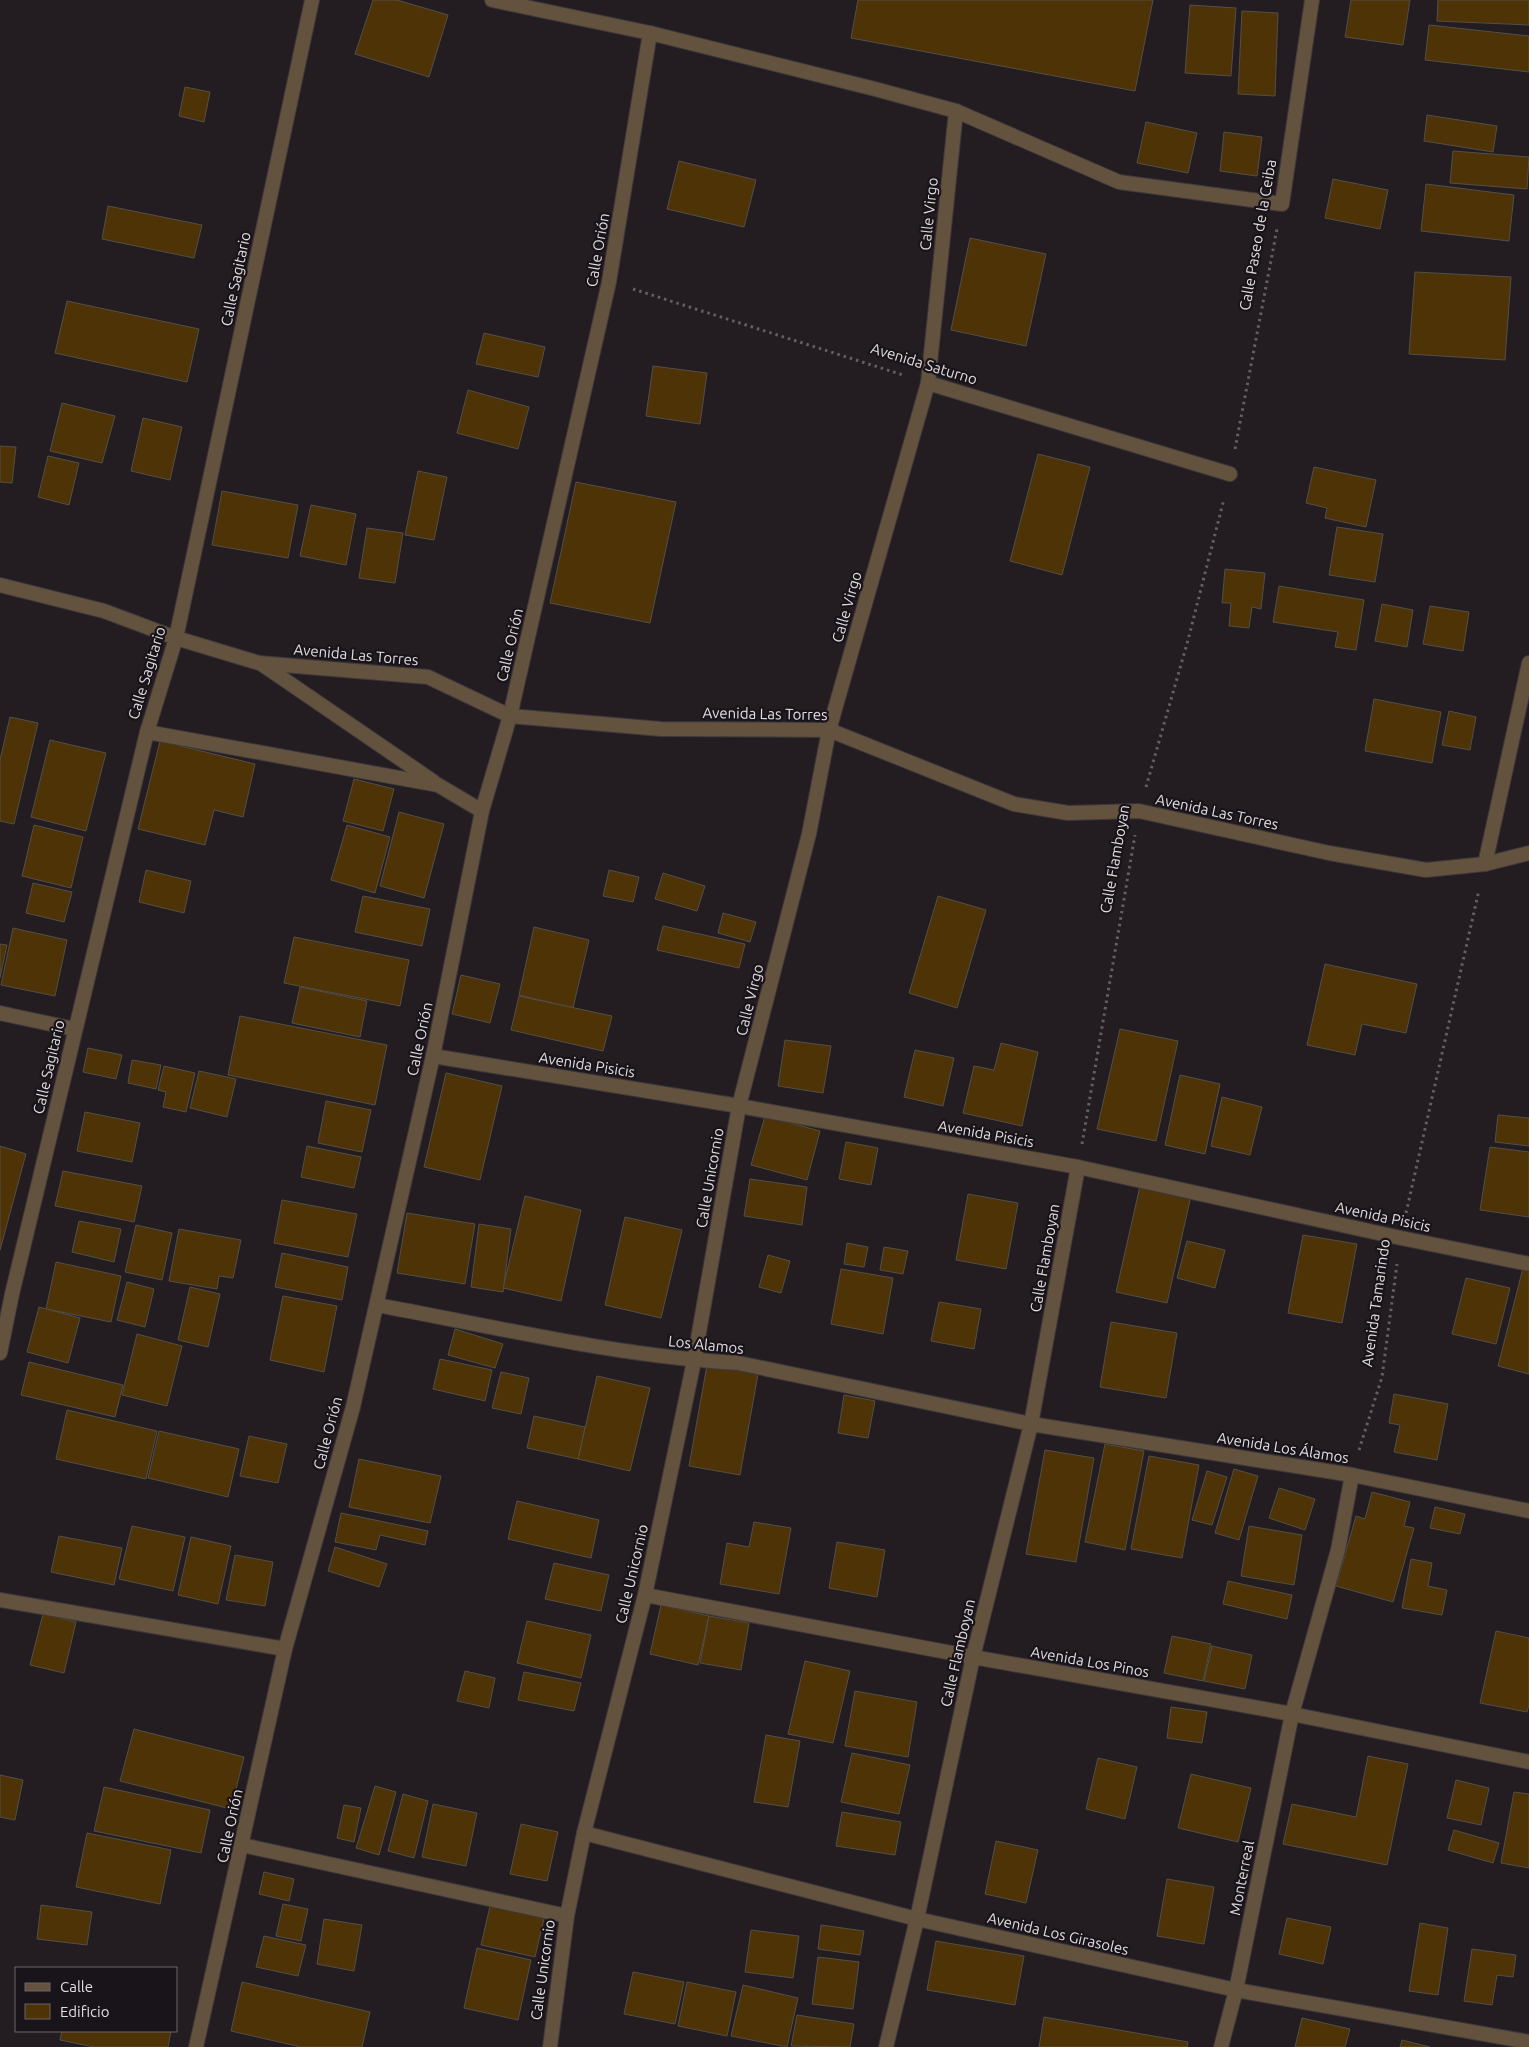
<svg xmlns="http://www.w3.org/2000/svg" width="1529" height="2047" viewBox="0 0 1529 2047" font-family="Ubuntu,sans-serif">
<rect width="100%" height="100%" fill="#231d22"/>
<g fill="#4d3305" stroke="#534f48">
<polygon points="373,0 397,0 448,15 429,77 355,54"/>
<polygon points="858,0 1153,0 1135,91 851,38"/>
<polygon points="1351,0 1410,0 1403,45 1345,37"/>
<polygon points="1438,0 1529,0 1529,25 1437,21"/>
<polygon points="1190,5 1236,8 1231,76 1185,73"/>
<polygon points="1242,11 1278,13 1275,96 1238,94"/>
<polygon points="1429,25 1529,36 1529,72 1425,60"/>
<polygon points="185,87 210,92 204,122 179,116"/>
<polygon points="1427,115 1497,126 1493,152 1424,141"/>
<polygon points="1146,122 1197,133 1188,173 1137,163"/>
<polygon points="1224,132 1262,137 1257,176 1220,171"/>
<polygon points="1453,151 1529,157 1527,189 1450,183"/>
<polygon points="679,161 756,180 744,227 667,209"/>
<polygon points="1333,179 1388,190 1380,229 1325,218"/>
<polygon points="1426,184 1514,195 1509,241 1421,231"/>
<polygon points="108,206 202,225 194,258 102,239"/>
<polygon points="970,238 1046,254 1026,346 951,330"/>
<polygon points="1415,272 1511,277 1505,360 1409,354"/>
<polygon points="67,301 199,329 187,382 55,353"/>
<polygon points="484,333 545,347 538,377 476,364"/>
<polygon points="653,366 707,373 700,424 646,416"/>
<polygon points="468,390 529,407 518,449 457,433"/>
<polygon points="62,403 115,416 102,463 50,451"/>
<polygon points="143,418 182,427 170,480 131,471"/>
<polygon points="0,446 16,447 12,483 0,482"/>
<polygon points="1038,454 1090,467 1062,575 1010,561"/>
<polygon points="48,456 79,463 69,505 38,497"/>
<polygon points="1314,467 1376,480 1366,527 1325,518 1327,508 1306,503"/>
<polygon points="418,471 447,477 434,540 405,535"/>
<polygon points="576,482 676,502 650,623 550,603"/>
<polygon points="222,491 298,505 288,558 212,545"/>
<polygon points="311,505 356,514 346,565 300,556"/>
<polygon points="1337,527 1383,534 1375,582 1329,575"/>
<polygon points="367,528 403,533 395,583 359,578"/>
<polygon points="1225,569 1265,573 1261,609 1252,607 1249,628 1229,626 1231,603 1222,603"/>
<polygon points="1279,586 1364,600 1356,650 1335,647 1338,632 1273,622"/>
<polygon points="1382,604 1413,610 1407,647 1375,641"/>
<polygon points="1430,606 1469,612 1463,651 1423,644"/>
<polygon points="1374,699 1441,712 1432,763 1365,751"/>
<polygon points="1449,711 1476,717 1470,750 1442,745"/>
<polygon points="10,717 38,723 14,824 0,821 0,760"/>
<polygon points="50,740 106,753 86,831 31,817"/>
<polygon points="160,741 255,764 243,817 214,810 205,845 138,829"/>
<polygon points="354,779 394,789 383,831 343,821"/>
<polygon points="399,812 444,824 424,898 380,886"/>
<polygon points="34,825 83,837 71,888 22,876"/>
<polygon points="347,825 390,837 375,893 331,880"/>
<polygon points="146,870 191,881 184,913 139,902"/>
<polygon points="609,870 639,877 633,902 603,896"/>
<polygon points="663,873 705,886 697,911 655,899"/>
<polygon points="33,883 72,892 64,922 26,913"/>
<polygon points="363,896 430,909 422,946 355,932"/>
<polygon points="938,896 986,910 957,1008 909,993"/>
<polygon points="723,913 756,922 750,942 718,933"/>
<polygon points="663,926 745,944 739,968 657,950"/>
<polygon points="534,927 589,940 573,1008 519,995"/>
<polygon points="13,928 67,940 55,996 1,985"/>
<polygon points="294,937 409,960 400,1006 284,983"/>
<polygon points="0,944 7,945 0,978"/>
<polygon points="1325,964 1417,984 1406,1033 1362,1024 1355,1055 1307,1045"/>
<polygon points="461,975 500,984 490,1023 452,1014"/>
<polygon points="300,987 367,1001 360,1037 292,1023"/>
<polygon points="519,996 612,1016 603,1051 511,1030"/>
<polygon points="240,1016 387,1045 375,1105 228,1075"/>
<polygon points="1120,1029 1178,1041 1156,1141 1097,1129"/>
<polygon points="785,1040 831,1046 823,1093 778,1086"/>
<polygon points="1001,1043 1038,1052 1022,1126 963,1113 974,1066 994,1070"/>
<polygon points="88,1048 122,1055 116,1079 83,1072"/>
<polygon points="915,1050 954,1058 943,1106 904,1097"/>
<polygon points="132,1060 161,1065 156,1089 128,1083"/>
<polygon points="164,1066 195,1073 186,1112 163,1107 166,1092 158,1090"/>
<polygon points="199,1071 236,1079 227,1117 190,1108"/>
<polygon points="446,1073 502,1086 480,1180 424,1167"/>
<polygon points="1180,1075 1220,1084 1205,1154 1165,1145"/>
<polygon points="1222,1097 1262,1107 1250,1155 1211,1146"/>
<polygon points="326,1101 371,1110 362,1152 318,1143"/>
<polygon points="85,1112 140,1123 132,1162 77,1151"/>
<polygon points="1498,1115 1529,1118 1529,1146 1495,1142"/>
<polygon points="765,1116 820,1131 807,1180 751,1165"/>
<polygon points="846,1142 878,1148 871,1185 839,1179"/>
<polygon points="0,1146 26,1154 0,1250"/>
<polygon points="307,1146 361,1157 354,1188 301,1177"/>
<polygon points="1490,1147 1529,1152 1529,1217 1480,1210"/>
<polygon points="63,1171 142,1186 134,1222 55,1206"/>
<polygon points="750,1179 807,1187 802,1225 744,1216"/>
<polygon points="1140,1186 1191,1196 1167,1303 1116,1292"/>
<polygon points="968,1194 1018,1203 1006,1269 956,1260"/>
<polygon points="525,1196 581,1210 561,1301 503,1288"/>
<polygon points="282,1200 357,1214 348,1257 274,1243"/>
<polygon points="407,1213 475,1224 465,1284 397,1273"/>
<polygon points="625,1217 682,1230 661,1318 605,1305"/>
<polygon points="79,1221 121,1229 114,1262 72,1252"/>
<polygon points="479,1224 511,1229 503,1292 471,1287"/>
<polygon points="136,1225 172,1233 162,1280 125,1272"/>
<polygon points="179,1229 241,1240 233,1278 219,1276 217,1289 169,1281"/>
<polygon points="1303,1235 1357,1244 1342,1323 1288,1313"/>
<polygon points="1187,1241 1225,1250 1215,1288 1177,1278"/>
<polygon points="847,1243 868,1247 864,1267 844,1264"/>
<polygon points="884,1247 908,1251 903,1274 880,1270"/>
<polygon points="282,1253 348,1267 342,1300 275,1287"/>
<polygon points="768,1255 790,1261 781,1293 759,1287"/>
<polygon points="56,1262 121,1276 111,1322 46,1309"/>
<polygon points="1523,1268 1529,1270 1529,1374 1498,1366"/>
<polygon points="841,1269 893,1278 883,1334 831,1324"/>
<polygon points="1466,1278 1510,1288 1496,1344 1452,1334"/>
<polygon points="127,1282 154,1289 145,1327 117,1320"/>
<polygon points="190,1287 220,1294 208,1347 178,1340"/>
<polygon points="283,1296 337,1306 324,1372 270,1360"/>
<polygon points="939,1302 981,1309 974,1349 931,1341"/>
<polygon points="39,1307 80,1318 68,1363 27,1352"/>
<polygon points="1111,1322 1177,1333 1166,1398 1100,1387"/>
<polygon points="455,1329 503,1344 495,1368 448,1355"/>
<polygon points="137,1334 182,1346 167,1406 122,1395"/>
<polygon points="440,1359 492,1370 485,1401 433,1389"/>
<polygon points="29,1362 123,1385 115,1417 21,1395"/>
<polygon points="707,1365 758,1374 740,1475 689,1466"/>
<polygon points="501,1372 529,1378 521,1414 492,1408"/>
<polygon points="597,1376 650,1388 630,1471 578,1459"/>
<polygon points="1394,1394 1448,1404 1437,1460 1394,1452 1400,1425 1389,1423"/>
<polygon points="844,1395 875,1401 868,1438 838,1433"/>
<polygon points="67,1410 157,1431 146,1479 56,1459"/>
<polygon points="534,1416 585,1427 578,1459 527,1448"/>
<polygon points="159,1431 239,1449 228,1497 148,1478"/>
<polygon points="249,1436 287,1444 278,1483 240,1476"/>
<polygon points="1105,1444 1144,1451 1125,1550 1085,1542"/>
<polygon points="1045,1450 1094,1458 1076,1562 1026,1554"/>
<polygon points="1149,1456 1199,1465 1182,1558 1131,1549"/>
<polygon points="359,1459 441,1476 430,1523 349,1507"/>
<polygon points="1234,1469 1258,1476 1239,1540 1215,1533"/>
<polygon points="1207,1471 1227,1477 1212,1525 1192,1520"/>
<polygon points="1279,1488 1315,1499 1305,1530 1269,1518"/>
<polygon points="1372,1492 1410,1502 1404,1526 1414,1528 1393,1602 1336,1586 1356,1516 1365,1519"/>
<polygon points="517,1501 599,1520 591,1558 508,1539"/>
<polygon points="1435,1507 1465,1514 1460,1534 1430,1528"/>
<polygon points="341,1513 428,1531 425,1545 380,1535 376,1550 335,1542"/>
<polygon points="754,1522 791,1528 779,1594 720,1584 727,1543 749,1547"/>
<polygon points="132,1526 185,1537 173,1591 119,1579"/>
<polygon points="1249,1526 1302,1535 1294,1585 1241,1576"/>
<polygon points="59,1536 122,1548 114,1585 51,1572"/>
<polygon points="191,1537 231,1546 218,1604 178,1595"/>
<polygon points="837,1542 885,1550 877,1597 829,1588"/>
<polygon points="335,1547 387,1564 379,1587 328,1571"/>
<polygon points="235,1555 273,1562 265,1606 226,1600"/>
<polygon points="1411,1559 1432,1563 1428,1586 1447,1590 1442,1615 1402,1608"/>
<polygon points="554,1563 609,1575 601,1611 545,1599"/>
<polygon points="1228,1581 1292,1595 1287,1619 1223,1604"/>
<polygon points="661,1605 709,1616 698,1665 650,1654"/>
<polygon points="43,1614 76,1622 64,1673 30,1665"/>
<polygon points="709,1616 749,1623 741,1670 700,1663"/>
<polygon points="527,1621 591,1635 581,1678 517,1663"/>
<polygon points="1496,1631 1529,1638 1529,1705 1527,1712 1480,1703"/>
<polygon points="1172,1636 1211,1644 1203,1681 1164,1673"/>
<polygon points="1212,1646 1252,1655 1245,1689 1204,1681"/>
<polygon points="805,1661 850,1671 833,1743 788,1734"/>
<polygon points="465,1671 495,1678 489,1708 457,1701"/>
<polygon points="524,1672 581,1683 574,1711 518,1700"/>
<polygon points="855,1691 917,1702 908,1757 845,1746"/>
<polygon points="1171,1707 1207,1712 1202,1743 1167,1738"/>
<polygon points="134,1729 244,1757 231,1809 120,1781"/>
<polygon points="766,1735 800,1741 788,1807 754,1802"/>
<polygon points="852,1753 910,1765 899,1814 841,1802"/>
<polygon points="1368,1756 1408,1764 1387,1865 1283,1844 1292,1804 1356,1817"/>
<polygon points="1098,1758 1137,1767 1125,1819 1086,1809"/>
<polygon points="1191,1774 1251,1788 1238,1842 1178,1828"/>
<polygon points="0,1775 23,1780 15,1820 0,1817"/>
<polygon points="1456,1780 1489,1788 1481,1825 1447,1818"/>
<polygon points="375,1786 396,1792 379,1855 356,1848"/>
<polygon points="104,1787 210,1810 201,1853 94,1831"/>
<polygon points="1514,1792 1529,1794 1529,1868 1501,1863"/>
<polygon points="403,1794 428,1801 414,1858 388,1851"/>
<polygon points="433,1804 477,1813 466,1866 422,1857"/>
<polygon points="344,1805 361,1808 354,1842 337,1838"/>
<polygon points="842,1812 901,1822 895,1855 836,1846"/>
<polygon points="521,1824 558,1832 547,1881 510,1874"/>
<polygon points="1454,1830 1499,1843 1493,1863 1448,1850"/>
<polygon points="87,1833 171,1850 160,1904 76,1887"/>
<polygon points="996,1841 1038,1850 1026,1903 985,1894"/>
<polygon points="264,1872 294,1879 289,1901 259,1894"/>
<polygon points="1167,1879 1214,1887 1204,1944 1157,1936"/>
<polygon points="491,1902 545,1914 535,1957 481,1945"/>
<polygon points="283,1904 308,1909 301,1941 276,1936"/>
<polygon points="41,1905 92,1912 87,1945 37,1939"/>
<polygon points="1287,1918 1331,1927 1323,1964 1279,1954"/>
<polygon points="324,1919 362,1925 354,1971 317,1964"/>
<polygon points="1420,1923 1448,1928 1438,1995 1409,1991"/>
<polygon points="821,1925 864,1931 860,1955 818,1949"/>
<polygon points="751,1930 799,1936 793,1978 745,1972"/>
<polygon points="264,1936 306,1945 298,1976 256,1967"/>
<polygon points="936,1941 1024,1956 1015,2005 927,1990"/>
<polygon points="477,1948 531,1960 518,2020 464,2008"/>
<polygon points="1472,1949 1516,1955 1513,1977 1497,1975 1492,2005 1464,2001"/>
<polygon points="818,1957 859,1962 853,2009 812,2004"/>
<polygon points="633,1972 684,1982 675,2024 624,2014"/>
<polygon points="242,1982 370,2012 362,2047 301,2047 231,2031"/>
<polygon points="687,1982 736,1992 727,2036 678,2026"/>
<polygon points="743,1985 798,1998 787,2047 731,2036"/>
<polygon points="797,2015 854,2024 850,2047 791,2046"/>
<polygon points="1044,2017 1188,2042 1187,2047 1039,2047"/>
<polygon points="1302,2018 1350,2029 1345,2047 1295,2047"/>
<polygon points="62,2031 171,2031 168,2047 94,2047 60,2040"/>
<polygon points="1402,2040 1430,2047 1400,2047"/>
</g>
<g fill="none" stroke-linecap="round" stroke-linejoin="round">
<g stroke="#3d383c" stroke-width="16">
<g id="minor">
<polyline points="492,0 650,33 875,89 956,111 1119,182 1282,204 1312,0"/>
<polyline points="928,383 1230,474"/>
<polyline points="0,585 104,611 176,638 259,663 428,677 510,716 661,729 829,730 1014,804 1068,813 1139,811 1329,853 1426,870 1485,864 1529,853"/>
<polyline points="260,663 434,782"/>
<polyline points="147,732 438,785 482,811"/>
<polyline points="1485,864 1529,663"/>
<polyline points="0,1013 74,1029"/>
<polyline points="433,1056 739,1106 1078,1167 1401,1238 1529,1264"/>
<path d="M377,1305C496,1327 616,1356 738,1363L1031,1424L1352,1475L1529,1511"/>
<polyline points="0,1353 12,1294 147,732 176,638 312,0"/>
<polyline points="645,1595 973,1657 1292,1714 1529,1762"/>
<polyline points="0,1600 285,1649"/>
<polyline points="584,1833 917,1919 1236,1990 1529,2042"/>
<polyline points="242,1845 567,1916"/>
<polyline points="196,2047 285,1649 353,1407 433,1056 482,811 510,716 609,282 650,33"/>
<polyline points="550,2047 567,1916 584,1833 645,1595 694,1361 739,1106 809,834 829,730 928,383 956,111"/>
<polyline points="886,2047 917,1919 973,1657 1031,1424 1078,1167"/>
<polyline points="1221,2047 1236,1990 1292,1714 1338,1550 1352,1475"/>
</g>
</g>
<g stroke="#645f63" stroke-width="3" stroke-dasharray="2.5 4" stroke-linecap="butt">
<polyline points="633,289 903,375"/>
<polyline points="1235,449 1277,229"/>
<polyline points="1146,787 1188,640 1224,499"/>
<polyline points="1082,1144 1135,835"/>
<polyline points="1406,1213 1479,890"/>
<polyline points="1359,1450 1382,1377 1397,1264"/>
</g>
<use href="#minor" stroke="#62523e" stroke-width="14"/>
</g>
<g text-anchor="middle" stroke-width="4.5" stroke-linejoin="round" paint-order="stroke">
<g font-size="15" fill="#e0dcdf" stroke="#191419">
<text transform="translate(929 214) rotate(-84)" y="5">Calle Virgo</text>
<text transform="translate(1258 235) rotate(-80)" y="5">Calle Paseo de la Ceiba</text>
<text transform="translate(598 250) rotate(-80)" y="5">Calle Orión</text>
<text transform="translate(236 279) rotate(-78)" y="5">Calle Sagitario</text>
<text transform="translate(924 364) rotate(17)" y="5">Avenida Saturno</text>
<text transform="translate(847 607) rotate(-74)" y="5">Calle Virgo</text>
<text transform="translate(510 645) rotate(-77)" y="5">Calle Orión</text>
<text transform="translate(356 655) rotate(5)" y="5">Avenida Las Torres</text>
<text transform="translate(147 673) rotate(-73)" y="5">Calle Sagitario</text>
<text transform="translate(765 714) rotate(1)" y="5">Avenida Las Torres</text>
<text transform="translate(1217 812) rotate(12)" y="5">Avenida Las Torres</text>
<text transform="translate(1115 859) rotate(-80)" y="5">Calle Flamboyan</text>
<text transform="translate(750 1000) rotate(-76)" y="5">Calle Virgo</text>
<text transform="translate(420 1039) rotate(-78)" y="5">Calle Orión</text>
<text transform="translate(587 1065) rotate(9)" y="5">Avenida Pisicis</text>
<text transform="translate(49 1067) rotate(-77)" y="5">Calle Sagitario</text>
<text transform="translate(986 1134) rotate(10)" y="5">Avenida Pisicis</text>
<text transform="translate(710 1178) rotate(-80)" y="5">Calle Unicornio</text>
<text transform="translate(1383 1217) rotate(12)" y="5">Avenida Pisicis</text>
<text transform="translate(1045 1258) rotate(-80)" y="5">Calle Flamboyan</text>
<text transform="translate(1376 1303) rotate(-82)" y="5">Avenida Tamarindo</text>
<text transform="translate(706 1345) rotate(6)" y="5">Los Alamos</text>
<text transform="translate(328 1433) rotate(-75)" y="5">Calle Orión</text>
<text transform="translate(1283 1448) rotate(9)" y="5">Avenida Los Álamos</text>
<text transform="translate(632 1574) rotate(-77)" y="5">Calle Unicornio</text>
<text transform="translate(958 1653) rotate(-77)" y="5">Calle Flamboyan</text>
<text transform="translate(1090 1662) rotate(10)" y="5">Avenida Los Pinos</text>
<text transform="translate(230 1826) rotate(-78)" y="5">Calle Orión</text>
<text transform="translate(1242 1878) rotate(-79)" y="5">Monterreal</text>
<text transform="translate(1058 1934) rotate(13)" y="5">Avenida Los Girasoles</text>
<text transform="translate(543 1970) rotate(-82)" y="5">Calle Unicornio</text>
</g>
</g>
<rect x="15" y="1967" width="162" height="65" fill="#191419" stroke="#696468"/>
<rect x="25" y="1983" width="25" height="8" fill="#62523e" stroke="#696468"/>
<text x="60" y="1992" font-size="15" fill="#e0dcdf">Calle</text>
<rect x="25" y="2004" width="25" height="15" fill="#4d3305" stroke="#696468"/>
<text x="60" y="2017" font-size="15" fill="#e0dcdf">Edificio</text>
</svg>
